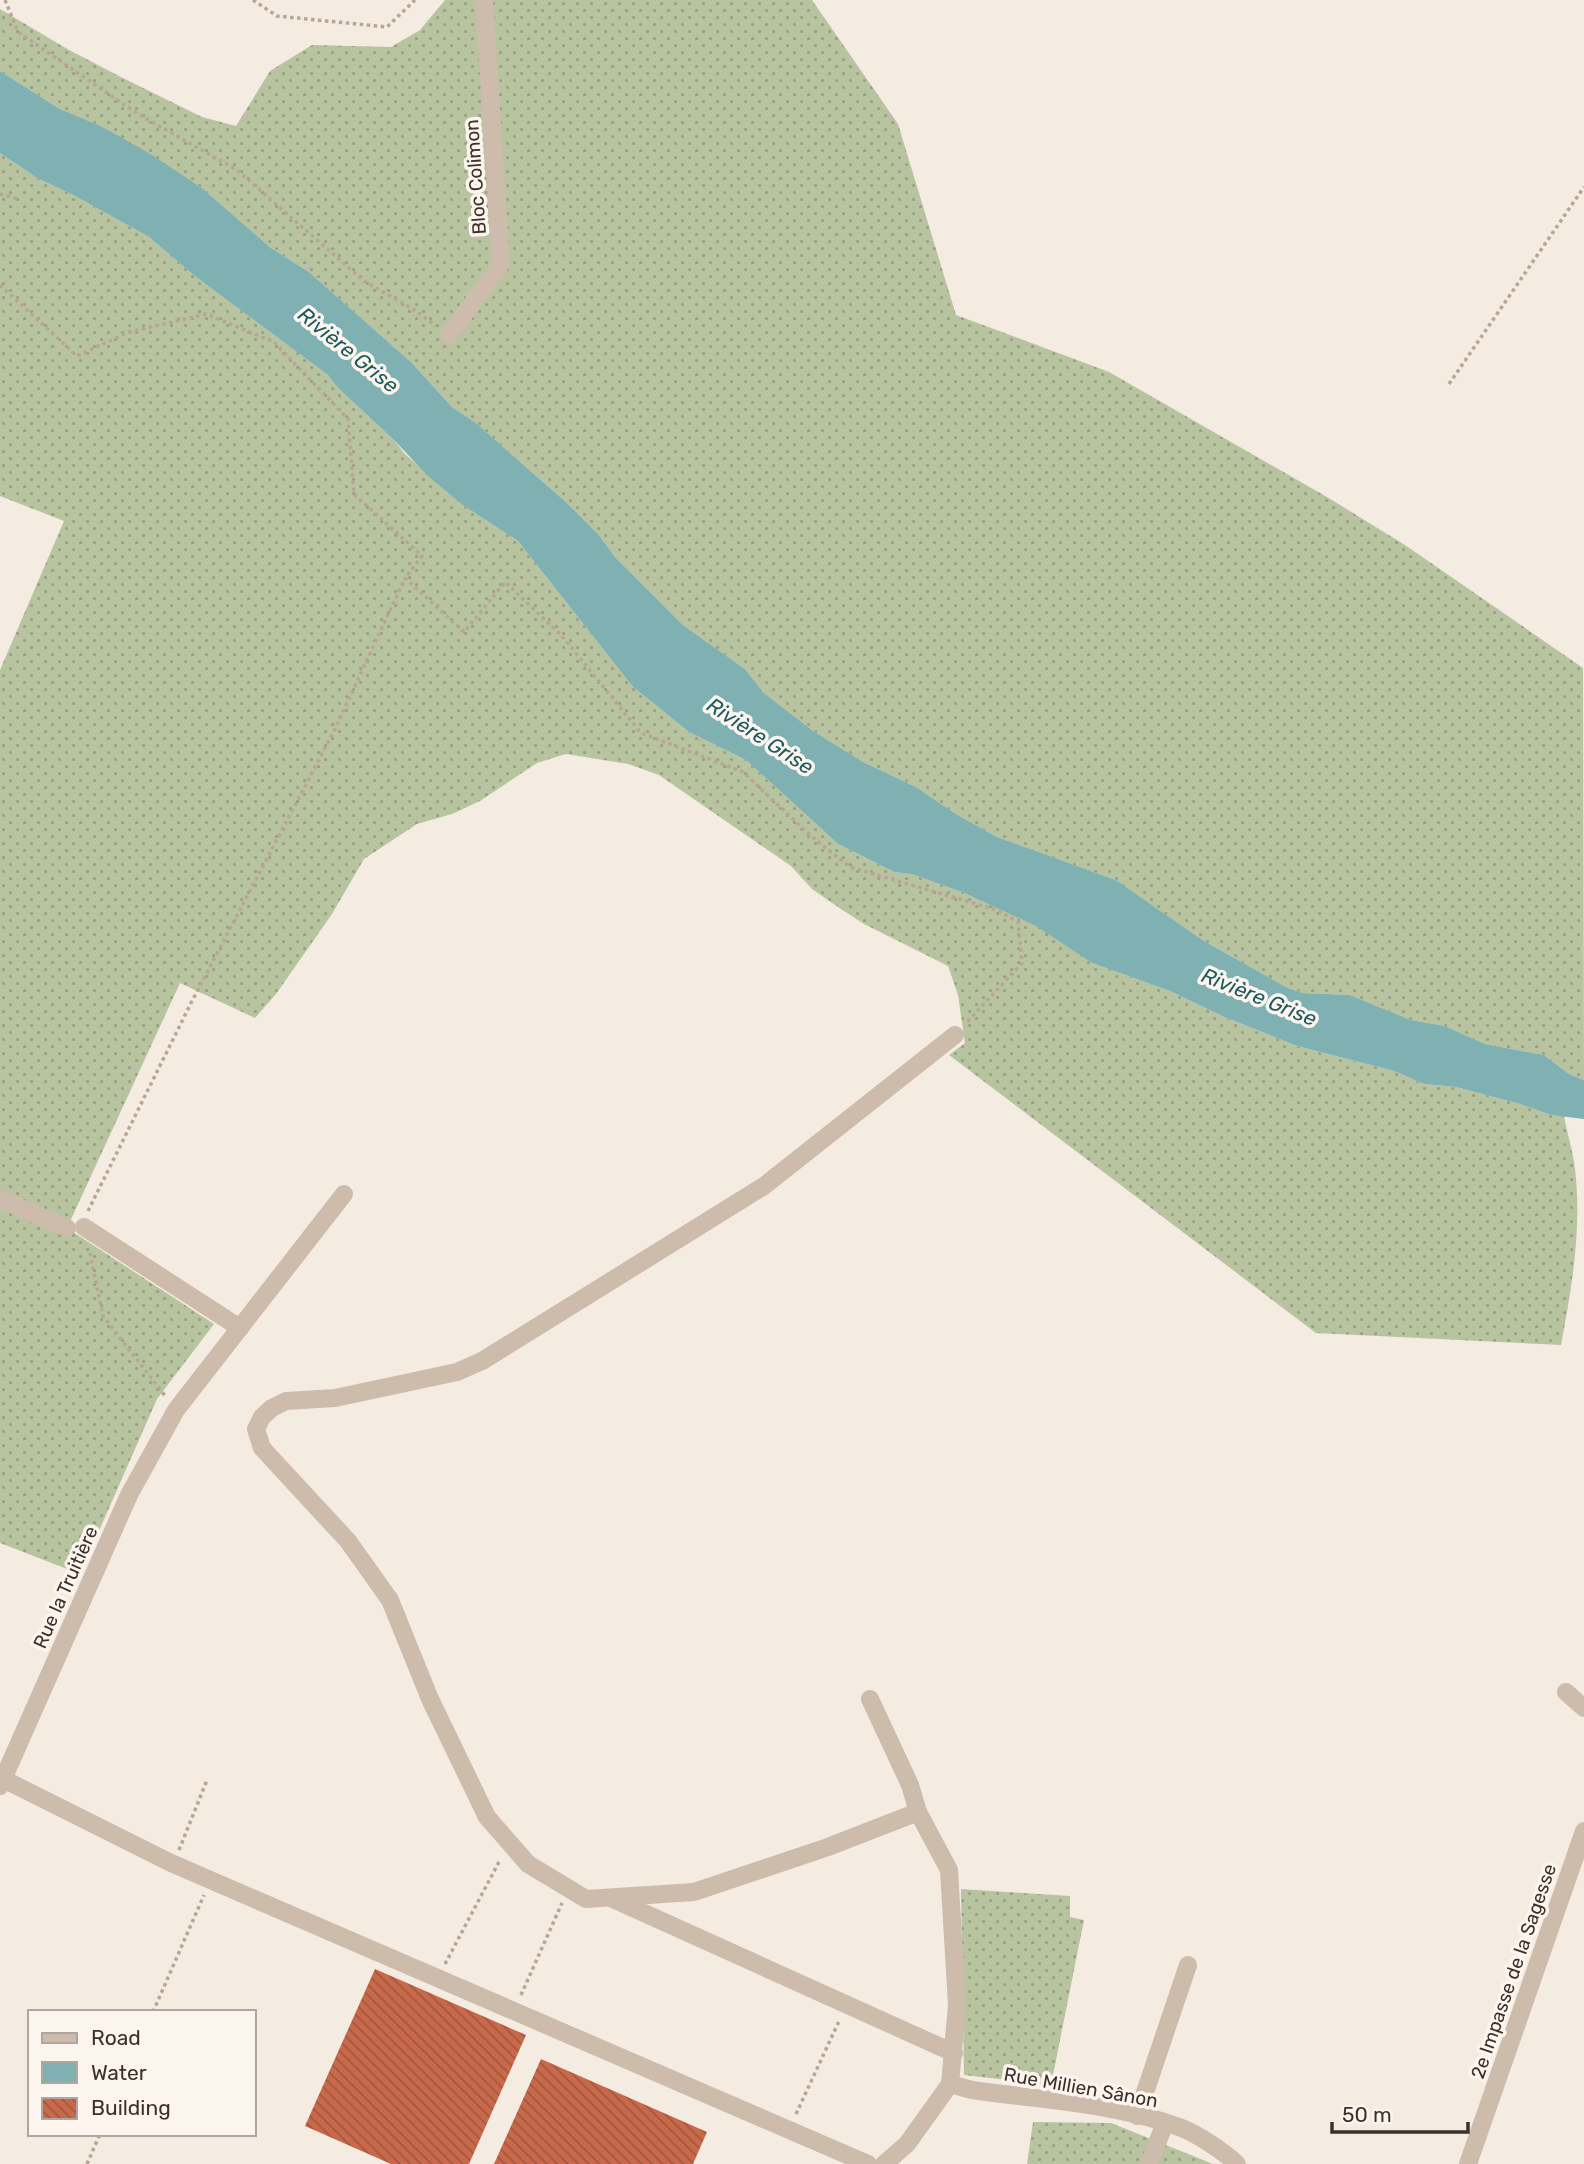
<svg xmlns="http://www.w3.org/2000/svg" width="1584" height="2164" viewBox="0 0 1584 2164" font-family="Rubik,sans-serif">
<defs>
<pattern id="grass-dots" width="8" height="8" patternUnits="userSpaceOnUse" patternTransform="scale(1.75)"><rect width="8" height="8" fill="#b8c4a0"/><path d="M2 2h.1M6 6h.1" fill="none" stroke="#97a083" stroke-width="1.8" stroke-linecap="round"/></pattern>
<pattern id="building-back-hatch" width="6" height="6" patternUnits="userSpaceOnUse" patternTransform="scale(1.75)"><rect width="6" height="6" fill="#c8694b"/><path d="M-1 5l2 2M0 0l6 6M5-1l2 2" fill="none" stroke="#a4573f"/></pattern>
</defs>
<rect width="100%" height="100%" fill="#f4ebe1"/>
<g fill="url(#grass-dots)">
<polygon points="445,0 812,0 898,124 956,315 1109,372 1327,497 1405,545 1583,668 1584,1080 1569,1074 1544,1055 1485,1044 1445,1026 1411,1020 1350,995 1303,993 1288,988 1204,941 1116,880 997,837 956,814 916,787 863,762 812,730 764,693 745,669 683,625 615,557 598,534 567,503 476,423 452,407 411,362 309,272 271,248 202,188 101,126 60,109 0,71 0,9 69,50 121,77 202,117 236,126 270,71 312,45 391,47 420,30"/>
<path d="M0,153L37,178L75,196L149,237L196,277L328,375L337,387L395,441L404,453L464,506L518,541L633,687L689,732L746,760L838,844L894,872L911,874L962,892L1037,926L1092,963L1170,991L1222,1016L1297,1046L1394,1071L1424,1084L1456,1087L1520,1104L1551,1115L1564,1116C1567,1133 1573,1151 1575,1169C1582,1228 1572,1287 1561,1345L1316,1333L949,1055L965,1043L958,995L948,966L864,924L838,907L812,889L791,866L659,775L628,764L566,754L537,763L480,801L452,814L417,824L364,859L332,914L276,994L255,1018L180,983L67,1228L214,1324L157,1399L80,1574L0,1543V670L64,521L0,496Z"/>
<polygon points="961,1889 1070,1896 1070,1917 1084,1920 1051,2085 964,2075"/>
<polygon points="1033,2122 1111,2123 1213,2164 1027,2164"/>
</g>
<polygon fill="#7fb0b2" points="0,71 60,109 101,126 152,155 202,188 271,248 309,272 411,362 452,407 476,423 567,503 598,534 615,557 683,625 745,669 764,693 812,730 863,762 916,787 956,814 997,837 1116,880 1204,941 1288,988 1303,993 1350,995 1411,1020 1445,1026 1485,1044 1544,1055 1569,1074 1584,1080 1584,1119 1551,1115 1520,1104 1456,1087 1424,1084 1394,1071 1297,1046 1222,1016 1170,991 1092,963 1036,926 962,892 911,874 894,872 838,844 746,760 689,732 633,687 518,541 464,506 427,475 395,441 337,387 328,375 196,277 149,237 75,196 37,178 0,153"/>
<g fill="url(#building-back-hatch)">
<polygon points="375,1969 526,2035 469,2164 391,2164 305,2126"/>
<polygon points="541,2059 707,2132 693,2164 494,2164"/>
</g>
<g fill="none" stroke-linecap="round" stroke-linejoin="round">
<g stroke="#b9a596" stroke-width="3.5" stroke-dasharray="3.5 3.5" stroke-linecap="butt">
<polyline points="5,0 18,32 138,114 237,170 364,281 416,311 436,326"/>
<polyline points="253,0 277,16 387,27 415,0"/>
<polyline points="0,194 19,199"/>
<polyline points="0,285 77,356 129,332 206,314 274,342 348,419 354,494 422,556 405,578 464,632 505,582 561,635 641,733 743,772 811,836 850,867 997,910 1018,922 1022,963 967,1022"/>
<polyline points="1449,384 1584,187"/>
<polyline points="88,1211 191,1003 335,729 405,578"/>
<polyline points="90,1253 103,1316 166,1397"/>
<polyline points="179,1850 207,1780"/>
<polyline points="445,1964 500,1860"/>
<polyline points="521,1995 562,1903"/>
<polyline points="153,2012 204,1895"/>
<polyline points="796,2114 840,2019"/>
<polyline points="87,2164 100,2134"/>
</g>
<g stroke="#cdbbac" stroke-width="18">
<polyline points="449,335 501,264 484,0"/>
<polyline points="0,1199 67,1228"/>
<polyline points="84,1227 240,1328"/>
<polyline points="1566,1692 1584,1708"/>
<polyline points="870,1699 910,1785 918,1812 949,1870 957,2005 950,2084 907,2144 884,2164"/>
<polyline points="3,1779 171,1863 868,2164"/>
<polyline points="0,1786 129,1495 176,1410 344,1194"/>
<polyline points="918,1812 828,1847 694,1892 586,1899 528,1864 487,1817 430,1699 390,1600 348,1541 262,1448 256,1429 262,1417 272,1408 286,1401 335,1398 457,1372 482,1361 764,1186 955,1035"/>
<polyline points="613,1899 954,2053"/>
<path d="M950,2084L972,2090C1040,2100 1114,2103 1179,2127C1196,2133 1223,2151 1237,2164"/>
<polyline points="1137,2116 1188,1965"/>
<polyline points="1149,2164 1165,2123"/>
<polyline points="1468,2164 1584,1831"/>
</g>
</g>
<g text-anchor="middle" stroke-width="7" stroke-linejoin="round" paint-order="stroke">
<g font-size="19" fill="#3b302b" stroke="#fbf5ee">
<text transform="translate(475 177) rotate(-94)" y="7">Bloc Colimon</text>
<text transform="translate(65 1587) rotate(-66)" y="7">Rue la Truitière</text>
<text transform="translate(1513 1971) rotate(-71)" y="7">2e Impasse de la Sagesse</text>
<text transform="translate(1081 2087) rotate(10)" y="7">Rue Millien Sânon</text>
</g>
<g font-size="21" font-style="italic" fill="#1f5a5e" stroke="#fbf5ee">
<text transform="translate(348 350) rotate(39)" y="7">Rivière Grise</text>
<text transform="translate(760 736) rotate(33)" y="7">Rivière Grise</text>
<text transform="translate(1259 997) rotate(22)" y="7">Rivière Grise</text>
</g>
</g>
<rect x="28" y="2010" width="228" height="126" fill="#fbf5ee" stroke="#aea6a0" stroke-width="2"/>
<rect x="42" y="2033" width="35" height="10" fill="#cdbbac" stroke="#aea6a0" stroke-width="2"/>
<text x="91" y="2045" font-size="21" fill="#3b302b">Road</text>
<rect x="42" y="2062" width="35" height="21" fill="#7fb0b2" stroke="#aea6a0" stroke-width="2"/>
<text x="91" y="2080" font-size="21" fill="#3b302b">Water</text>
<rect x="42" y="2098" width="35" height="21" fill="url(#building-back-hatch)" stroke="#aea6a0" stroke-width="2"/>
<text x="91" y="2115" font-size="21" fill="#3b302b">Building</text>
<path d="M1332 2122v10h136v-10" fill="none" stroke="#3b302b" stroke-width="3.5"/>
<text x="1342" y="2122" font-size="21" fill="#3b302b" stroke="#fbf5ee" stroke-width="5" paint-order="stroke">50 m</text>
</svg>
